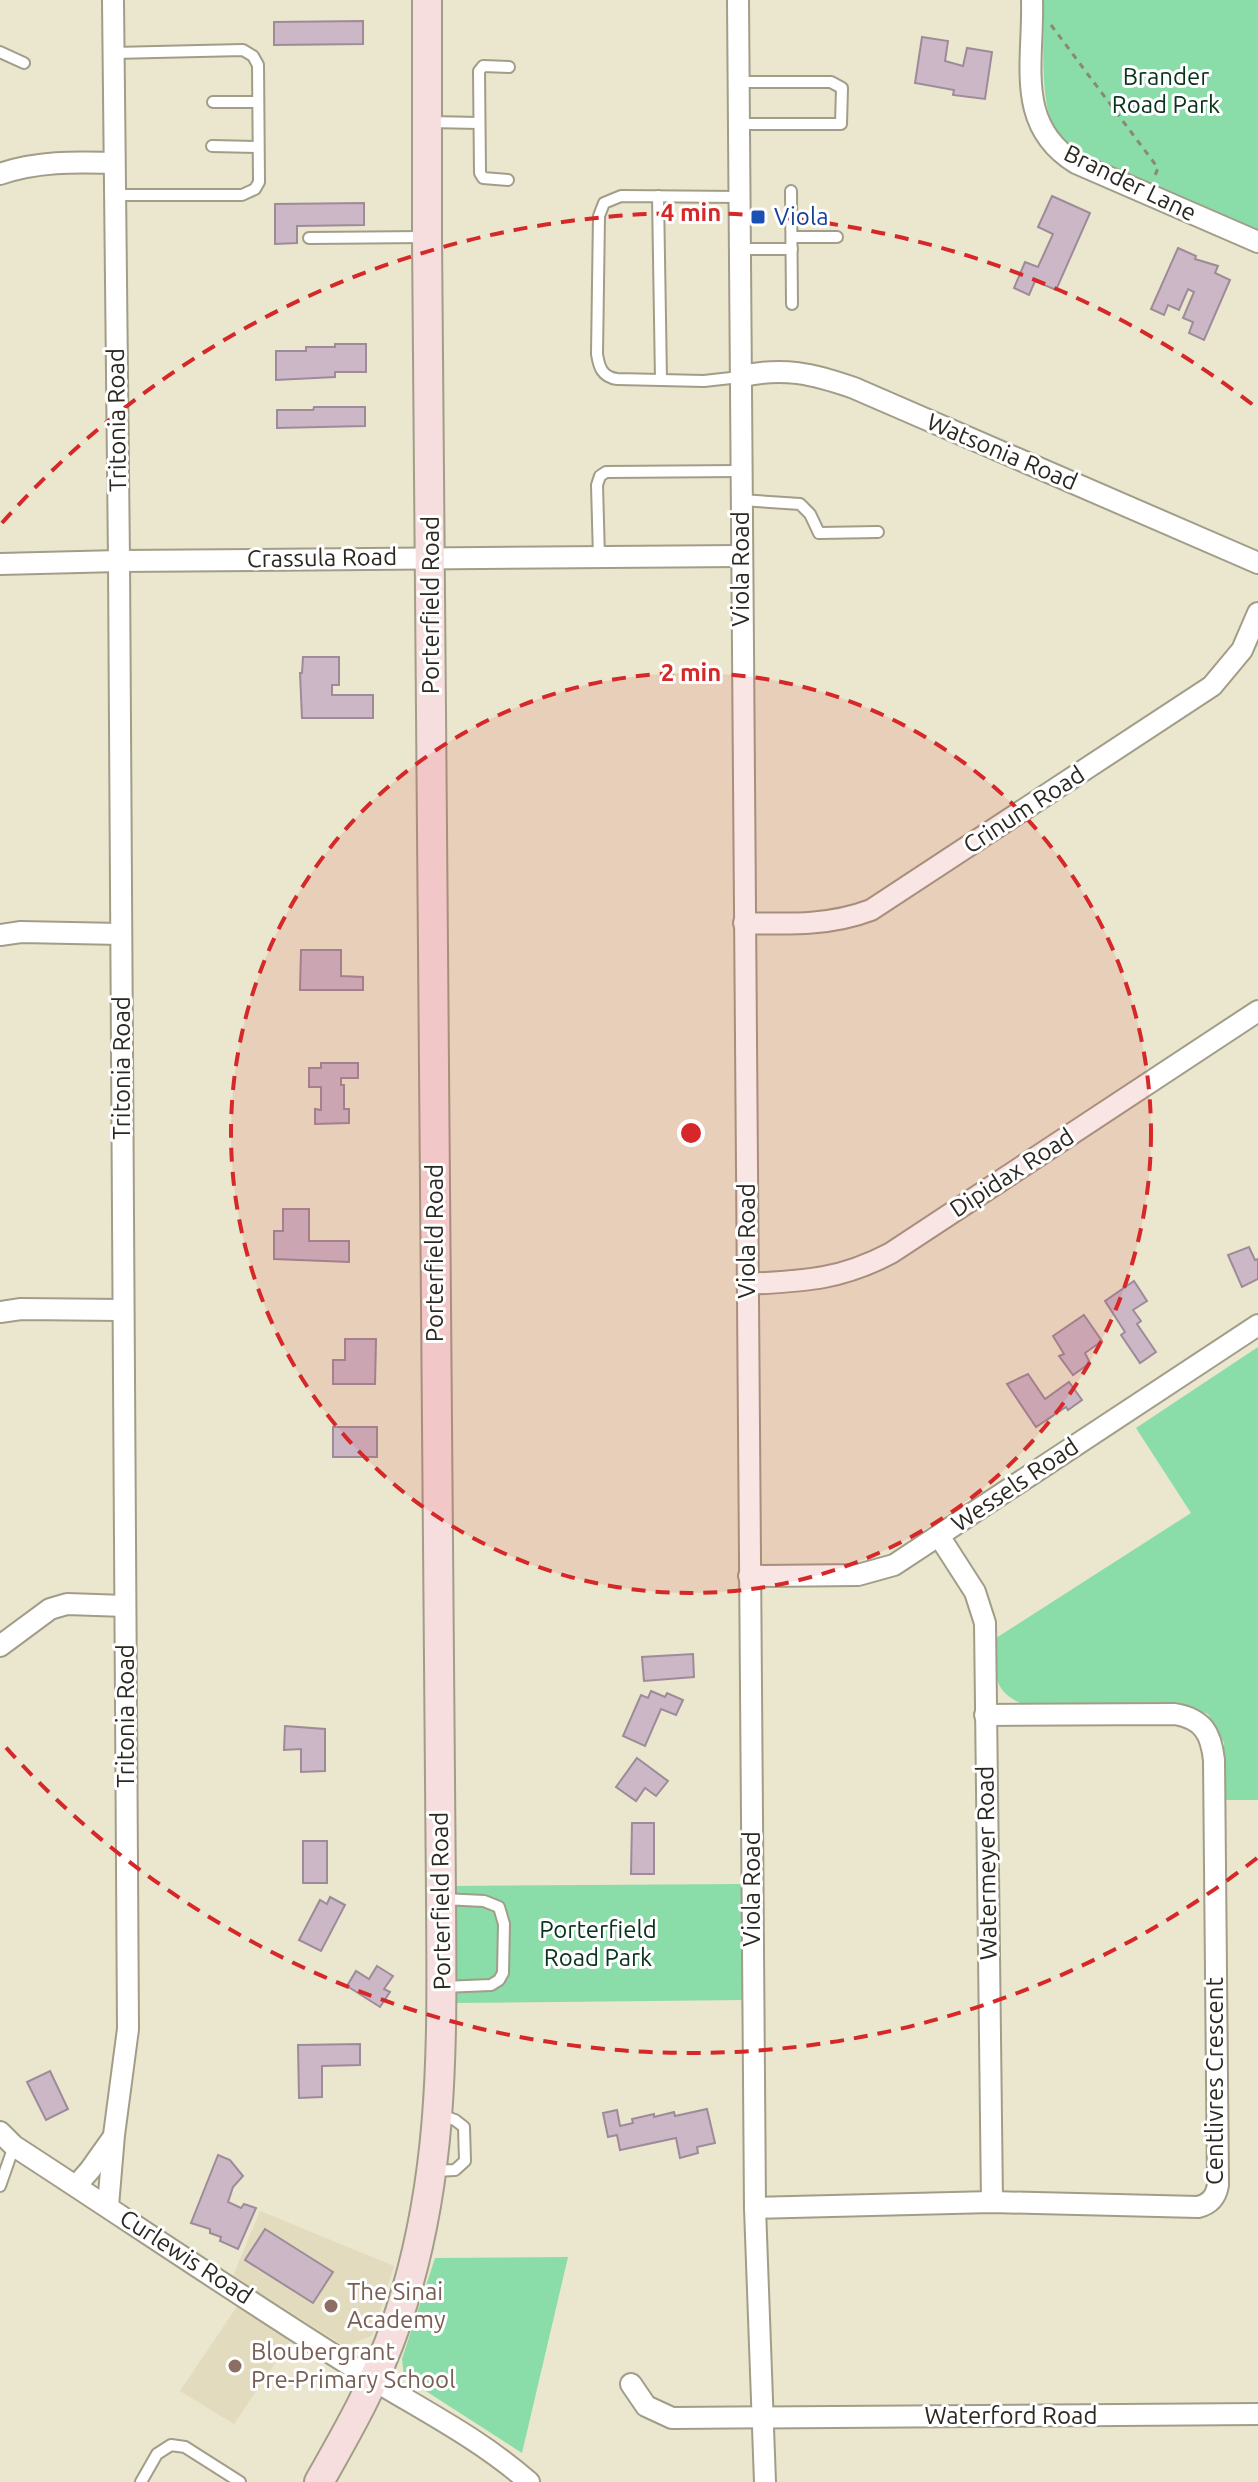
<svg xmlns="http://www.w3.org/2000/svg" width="1258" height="2482" viewBox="0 0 1258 2482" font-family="Ubuntu,sans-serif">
<rect width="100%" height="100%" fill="#ebe6ce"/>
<g fill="#e2dbbd">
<polygon points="260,2211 394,2266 372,2336 344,2346 233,2276"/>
<polygon points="238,2305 290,2341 234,2424 180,2391"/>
</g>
<g fill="#8adca8">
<path d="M1044,0H1258V230L1083,154C1073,147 1062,139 1055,129C1039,104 1044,32 1044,0Z"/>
<path d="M1258,1347V1800H1224V1743L1208,1714L1177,1702L1025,1705C989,1691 996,1671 996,1638L1191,1513L1136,1428Z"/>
<polygon points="744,1884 745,2000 452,2003 451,1886"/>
<polygon points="568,2257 522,2453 404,2377 402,2359 435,2258"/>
</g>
<g fill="#cbb7c6" stroke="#9e8b9a" stroke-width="2">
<polygon points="363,21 363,44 274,45 274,22"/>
<polygon points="922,37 948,41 945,61 963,66 967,48 992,52 985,99 953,95 954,90 915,83"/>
<polygon points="1052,196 1090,213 1056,290 1035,281 1029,295 1014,288 1025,262 1038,267 1053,234 1038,227"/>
<polygon points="364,203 364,225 297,226 297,243 275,244 275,204"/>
<polygon points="1178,248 1196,256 1195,259 1218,266 1215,273 1230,280 1204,340 1189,333 1193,322 1183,318 1194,292 1188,289 1179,310 1168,305 1164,315 1151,309"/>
<polygon points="335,344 366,344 366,372 335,372 335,377 276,380 276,351 306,351 306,347 335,347"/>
<polygon points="314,407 365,407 365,426 277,428 277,410 313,410"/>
<polygon points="303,657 339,657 339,685 332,685 332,695 373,695 373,718 302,718 300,673 302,673"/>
<polygon points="301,950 341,950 341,976 363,977 363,990 300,990"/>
<polygon points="321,1063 358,1063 358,1078 341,1078 341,1085 344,1085 344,1109 349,1109 349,1123 315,1124 315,1109 321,1110 321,1087 309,1087 309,1068 321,1068"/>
<polygon points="283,1209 309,1209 309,1241 349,1241 349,1262 274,1259 274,1231 283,1231"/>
<polygon points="1249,1247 1255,1260 1258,1259 1258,1279 1242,1287 1228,1255"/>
<polygon points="1134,1281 1147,1301 1133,1310 1141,1321 1137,1324 1156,1352 1140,1363 1121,1335 1125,1332 1105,1301"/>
<polygon points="1084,1315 1102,1341 1085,1353 1090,1363 1073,1375 1059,1356 1064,1354 1053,1336"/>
<polygon points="345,1339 376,1339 375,1384 333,1384 333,1360 345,1360"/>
<polygon points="1028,1374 1045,1399 1069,1382 1082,1400 1068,1410 1066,1407 1036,1427 1007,1384"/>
<rect x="333" y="1427" width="44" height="30"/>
<polygon points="693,1654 694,1677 644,1681 642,1657"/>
<polygon points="651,1691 665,1697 667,1693 683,1700 676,1715 661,1709 645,1746 623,1736 641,1695 648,1698"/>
<polygon points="285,1726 325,1729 325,1771 301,1772 301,1749 284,1750"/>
<polygon points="637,1758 668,1781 656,1796 645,1788 636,1801 616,1787"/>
<polygon points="632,1823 654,1823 654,1874 631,1874"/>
<rect x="303" y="1841" width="24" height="42"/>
<polygon points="330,1897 345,1905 321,1951 299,1940 320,1900 327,1904"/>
<polygon points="377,1966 393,1976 384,1989 390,1992 380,2007 347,1986 356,1971 369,1979"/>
<polygon points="360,2044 360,2065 322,2066 322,2097 299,2098 298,2045"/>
<polygon points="50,2071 68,2109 46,2120 27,2082"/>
<polygon points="707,2109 715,2143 697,2147 698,2153 680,2158 676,2138 620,2150 617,2135 608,2137 603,2113 617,2110 620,2126 633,2123 632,2119 654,2114 654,2117 674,2112 675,2116"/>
<polygon points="218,2155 230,2160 243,2176 233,2187 228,2202 241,2208 244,2204 256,2208 238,2249 220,2241 221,2237 210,2233 210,2229 191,2223"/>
<polygon points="265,2229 333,2272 313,2303 245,2260"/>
</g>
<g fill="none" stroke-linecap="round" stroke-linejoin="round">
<g stroke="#a29d88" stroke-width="14">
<g id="lane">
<polyline points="0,52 24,63"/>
<polyline points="113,53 243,50 253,56 258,65 259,182 255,189 242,195 115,195"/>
<polyline points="739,82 831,82 842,88 841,124 740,124"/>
<polyline points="213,102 258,102"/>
<polyline points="430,122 479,123"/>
<polyline points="212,146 258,147"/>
<polyline points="508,180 483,178 480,173 479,71 483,66 509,67"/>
<polyline points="791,191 792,304"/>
<polyline points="658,196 661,380"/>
<polyline points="792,237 837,237"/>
<polyline points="309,238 425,237"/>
<polyline points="741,249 792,249"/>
<path d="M740,377L704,381L617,379C602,377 599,367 597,354L599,216L604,203L621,196L740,197"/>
<polyline points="741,500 800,504 810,514 819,533 878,532"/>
<polyline points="599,557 597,485 600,476 606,472 740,471"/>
<polyline points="442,1987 491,1985 499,1980 503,1973 504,1924 499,1907 484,1901 443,1899"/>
<polyline points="434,2171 455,2170 465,2161 464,2127 455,2120 441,2115"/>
<polyline points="0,2186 14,2146"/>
<polyline points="141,2482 157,2454 171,2445 185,2447 240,2482"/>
</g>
</g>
<g stroke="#a29d88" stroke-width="24">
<g id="street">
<polyline points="738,0 755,2208 765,2482"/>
<path d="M1032,0C1034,61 1014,125 1076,163L1258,242"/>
<path d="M0,174C38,161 74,162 114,163"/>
<path d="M740,377C782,366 814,374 854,388L1258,563"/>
<polyline points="0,564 119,561 741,556"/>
<path d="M744,923C788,924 829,926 871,910L1212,686L1242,650L1258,613"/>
<polyline points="0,935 21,932 121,934"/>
<path d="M747,1284C804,1281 840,1280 891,1253L1258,1011"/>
<polyline points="0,1312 21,1309 122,1310"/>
<polyline points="939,1536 975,1592 985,1623 992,2202"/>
<polyline points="749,1576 858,1575 894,1565 1258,1325"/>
<polyline points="0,1646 50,1609 67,1604 125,1606"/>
<path d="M0,2132L14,2146C128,2220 241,2297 356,2369C414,2406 477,2436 529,2482"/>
<polyline points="76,2186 90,2170 112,2139"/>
<polyline points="108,2206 114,2135 128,2029 119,561 113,0"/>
<path d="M755,2208L992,2202L1198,2207C1210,2204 1216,2197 1218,2185L1214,1760C1211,1733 1203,1719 1175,1714L985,1715"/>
<polyline points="631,2384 646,2406 672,2418 1258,2414"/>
</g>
</g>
<g stroke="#a29d88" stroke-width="32">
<path id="secondary" d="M319,2482C348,2431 377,2380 396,2324C445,2181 442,2047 441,1899L427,237V0"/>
</g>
<polyline stroke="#8b8878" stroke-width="3" stroke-dasharray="6 6" stroke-linecap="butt" points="1051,25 1158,168 1154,178"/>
<use href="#lane" stroke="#fff" stroke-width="10"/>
<use href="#street" stroke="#fff" stroke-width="20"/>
<use href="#secondary" stroke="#f5dedd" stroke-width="28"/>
</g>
<circle cx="691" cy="1133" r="460" fill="#d62828" fill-opacity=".12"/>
<g fill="none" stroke="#d62828" stroke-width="4" stroke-dasharray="14 10">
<circle cx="691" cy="1133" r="460"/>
<path d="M1257 1858A920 920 0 0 1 2 1743M2 523A920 920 0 0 1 1257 408"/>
</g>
<rect fill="#1a4fb4" stroke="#fff" stroke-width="3" x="750" y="209" width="16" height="16" rx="4"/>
<g fill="#8d6e63" stroke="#fff" stroke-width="3">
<circle cx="331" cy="2306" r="8"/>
<circle cx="235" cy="2366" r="8"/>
</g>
<g text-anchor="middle" stroke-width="6" stroke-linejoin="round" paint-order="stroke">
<g font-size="24" fill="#08331c" stroke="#fff">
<text x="1166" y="85">Brander<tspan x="1166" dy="28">Road Park</tspan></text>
<text x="598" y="1938">Porterfield<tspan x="598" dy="28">Road Park</tspan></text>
</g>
<g font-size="24" fill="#2a2820" stroke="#fff">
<text transform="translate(1130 183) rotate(26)" y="8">Brander Lane</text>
<text transform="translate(117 420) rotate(-91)" y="8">Tritonia Road</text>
<text transform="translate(1002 452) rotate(23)" y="8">Watsonia Road</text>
<text transform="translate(322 558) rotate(-1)" y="8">Crassula Road</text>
<text transform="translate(741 569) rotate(-90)" y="8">Viola Road</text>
<text transform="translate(431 605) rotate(-90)" y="8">Porterfield Road</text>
<text transform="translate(1024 810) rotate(-33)" y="8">Crinum Road</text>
<text transform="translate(122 1068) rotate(-90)" y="8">Tritonia Road</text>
<text transform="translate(1012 1173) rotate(-33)" y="8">Dipidax Road</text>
<text transform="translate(747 1241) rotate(-90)" y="8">Viola Road</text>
<text transform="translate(435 1253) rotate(-90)" y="8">Porterfield Road</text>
<text transform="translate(1015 1485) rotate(-34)" y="8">Wessels Road</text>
<text transform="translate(126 1716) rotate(-90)" y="8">Tritonia Road</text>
<text transform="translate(987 1863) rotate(-91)" y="8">Watermeyer Road</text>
<text transform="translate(752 1889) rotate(-90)" y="8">Viola Road</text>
<text transform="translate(441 1901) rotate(-91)" y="8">Porterfield Road</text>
<text transform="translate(1215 2081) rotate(-90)" y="8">Centlivres Crescent</text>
<text transform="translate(186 2257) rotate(33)" y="8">Curlewis Road</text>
<text x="1011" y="2424">Waterford Road</text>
</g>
<g font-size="24" fill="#164399" stroke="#fff" text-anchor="start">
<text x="774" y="225">Viola</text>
</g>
<g font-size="24" fill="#785e54" stroke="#fff" text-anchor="start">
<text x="347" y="2300">The Sinai<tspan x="347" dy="28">Academy</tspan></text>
<text x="251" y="2360">Bloubergrant<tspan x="251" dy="28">Pre-Primary School</tspan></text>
</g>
</g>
<circle cx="691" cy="1133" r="12" fill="#d62828" stroke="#fff" stroke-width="4"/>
<g font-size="24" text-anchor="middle" font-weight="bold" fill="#d62828" stroke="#fff" stroke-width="6" stroke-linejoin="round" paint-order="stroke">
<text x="691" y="221">4 min</text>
<text x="691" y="681">2 min</text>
</g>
</svg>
